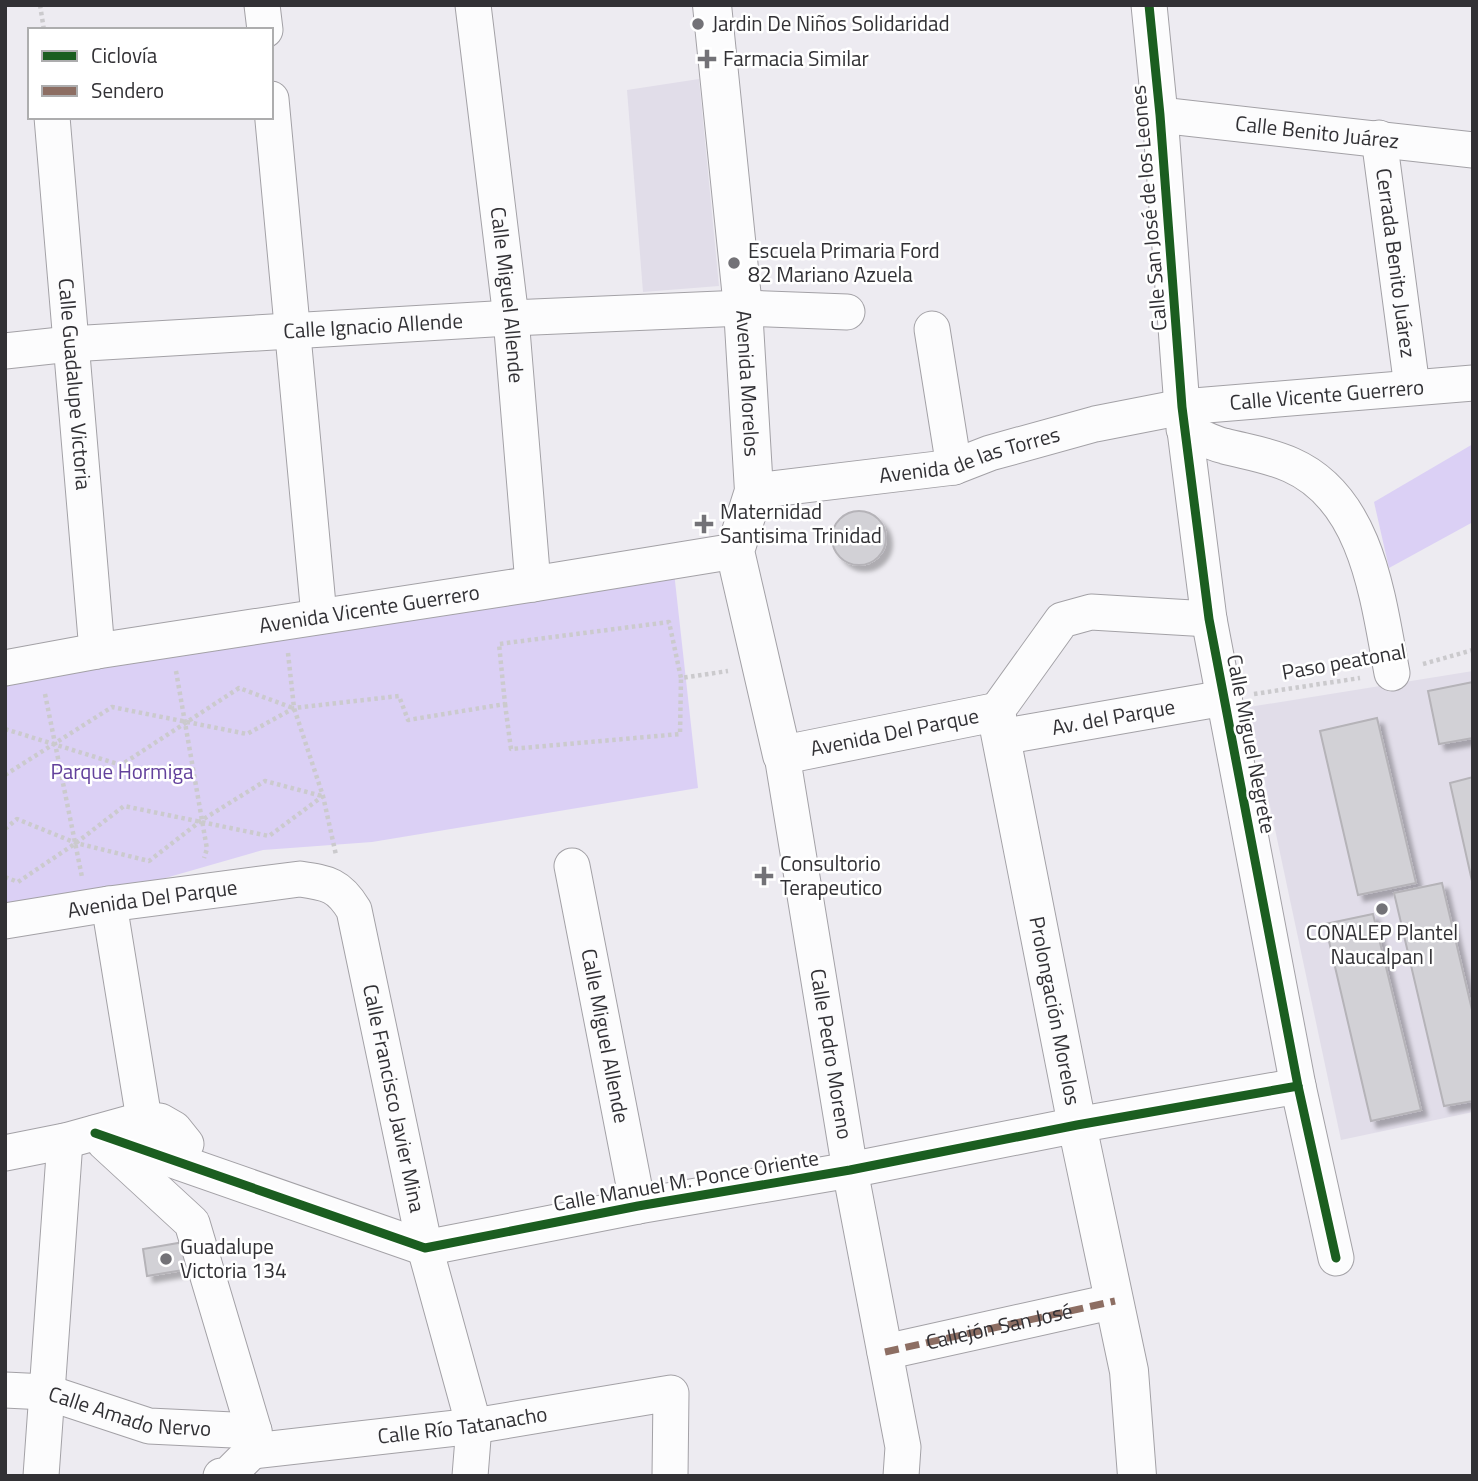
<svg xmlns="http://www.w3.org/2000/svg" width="1478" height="1481" viewBox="0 0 1478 1481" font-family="'Titillium Web',sans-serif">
<defs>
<filter id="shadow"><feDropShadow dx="6" dy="6" stdDeviation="2" flood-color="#0004"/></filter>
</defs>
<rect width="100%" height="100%" fill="#edebf1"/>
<g fill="#e1dde9">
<polygon points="699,79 719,286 643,292 627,90"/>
<polygon points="1473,671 1473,1112 1341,1140 1249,707"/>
</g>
<g fill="#dbd0f5">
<polygon points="1473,444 1473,522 1389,568 1374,502"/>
<polygon points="673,563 698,788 372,842 263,850 148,883 5,910 5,676"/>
</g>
<g fill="#d2d1d6" stroke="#b5b3b8" stroke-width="2" filter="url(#shadow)">
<circle cx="859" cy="538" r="27"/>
<polygon points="1473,682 1473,738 1439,744 1428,691"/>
<polygon points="1377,718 1416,883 1358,895 1320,731"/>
<polygon points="1473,777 1473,881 1472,881 1450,783"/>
<polygon points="1442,883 1473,1014 1473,1101 1444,1106 1394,893"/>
<polygon points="1373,914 1421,1110 1371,1121 1325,924"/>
<polygon points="184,1242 189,1269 147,1276 143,1249"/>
</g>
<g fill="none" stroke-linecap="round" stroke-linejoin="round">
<g stroke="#a3a1a6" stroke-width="37">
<g id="street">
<polyline points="262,5 265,30"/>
<path id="s1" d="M473,5L511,318L533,584"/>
<polyline points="1149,5 1160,115 1182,407 1209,619 1298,1086 1336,1258"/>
<polyline points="271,99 319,616"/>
<path id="s2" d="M1160,115L1473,150"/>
<path id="s3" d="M52,117L97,651"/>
<path id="s4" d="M1379,138L1412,387"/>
<polyline points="932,329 954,467"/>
<path id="s5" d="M5,351L70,344L511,318L743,308L847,312"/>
<path d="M1184,429C1197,435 1210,443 1224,446C1247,452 1269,455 1291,465C1368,499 1378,600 1392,673"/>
<path id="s6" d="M754,491L954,467L990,453L1095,424L1182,407L1473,383"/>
<path id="s7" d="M5,668L97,651L533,584L735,551"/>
<polyline points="996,712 1062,620 1091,612 1209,619"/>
<path id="s8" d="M1001,737L1224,698"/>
<path id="s9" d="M782,755L850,1170L903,1447L901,1476"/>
<path id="s10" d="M572,866L638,1206"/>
<polyline points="109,904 144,1119"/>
<path id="s11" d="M5,921L109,904L300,879C328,883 339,885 354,910L425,1248L474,1426L470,1476"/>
<polyline points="95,1133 425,1248 638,1206 850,1170 1077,1125 1298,1086"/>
<polyline points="104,1142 192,1223 254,1431 252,1451"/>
<polyline points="5,1153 65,1141 144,1119 160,1121 174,1129 186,1144"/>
<path id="s12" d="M885,1352L1115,1301"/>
<path id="s13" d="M5,1390L46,1392L149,1426L254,1431"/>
<path id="s14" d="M252,1451L474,1426L671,1393L670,1476"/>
<polyline points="41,1476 65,1141"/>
<polyline points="221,1476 228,1475 252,1451"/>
</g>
</g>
<g stroke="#a3a1a6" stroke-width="40">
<g id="secondary">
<path id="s15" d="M712,5L743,308L754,491L735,551L782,755L996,712L1077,1125L1129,1371L1137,1476"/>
</g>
</g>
<g stroke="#cbcacd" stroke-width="4.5" stroke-dasharray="3.5 3.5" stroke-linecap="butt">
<polyline points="40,5 44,30"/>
<polyline points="288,653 294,708 323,796 336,855"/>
<polyline points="1423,664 1473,650"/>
<polyline points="176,671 207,849 204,858"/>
<polyline points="45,694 82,877"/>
<polyline points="1254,694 1360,678"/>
<polyline points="505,704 511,749 680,734 681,678"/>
<polyline points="5,729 121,765 239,688 293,708"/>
<polyline points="5,775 112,707 247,734 294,708 399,696 408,720 505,704 499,644 669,622 681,678 728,671"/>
<polyline points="5,829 17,819 76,843 149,861 202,820 265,781 322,796"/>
<polyline points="5,877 18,882 76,843 124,806 269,836 323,796"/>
</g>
<use href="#street" stroke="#fcfcfd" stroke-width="35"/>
<use href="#secondary" stroke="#fcfcfd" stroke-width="38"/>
<polyline stroke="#8d6e63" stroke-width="7" stroke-dasharray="14 7" stroke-linecap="butt" points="885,1352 1115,1301"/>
<g stroke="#fff" stroke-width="13">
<g id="cycleway">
<polyline points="1149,5 1160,115 1182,407 1209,619 1298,1086 1336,1258"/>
<polyline points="95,1133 425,1248 638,1206 850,1170 1077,1125 1298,1086"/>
</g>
</g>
<use href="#cycleway" stroke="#1b5e20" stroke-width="9"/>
</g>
<g fill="#737277" stroke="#fff" stroke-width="2.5">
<circle cx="698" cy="24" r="7"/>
<path d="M703.5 48.5h7v7h7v7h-7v7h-7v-7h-7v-7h7z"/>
<circle cx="734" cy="263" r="7"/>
<path d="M700.5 513.5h7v7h7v7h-7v7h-7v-7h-7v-7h7z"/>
<path d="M760.5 865.5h7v7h7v7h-7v7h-7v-7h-7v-7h7z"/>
<circle cx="1382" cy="909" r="7"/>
<circle cx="166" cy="1259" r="7"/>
</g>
<g text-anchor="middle" stroke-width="5" stroke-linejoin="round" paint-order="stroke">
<g font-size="21" fill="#323135" stroke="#fff" text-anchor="start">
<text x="712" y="31">Jardin De Niños Solidaridad</text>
<text x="723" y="66">Farmacia Similar</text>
<text x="748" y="258">Escuela Primaria Ford<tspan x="748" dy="24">82 Mariano Azuela</tspan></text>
<text x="720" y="519">Maternidad<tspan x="720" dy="24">Santisima Trinidad</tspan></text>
<text x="780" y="871">Consultorio<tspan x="780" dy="24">Terapeutico</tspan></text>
<text x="1382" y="940" text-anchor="middle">CONALEP Plantel<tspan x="1382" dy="24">Naucalpan I</tspan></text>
<text x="180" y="1254">Guadalupe<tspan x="180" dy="24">Victoria 134</tspan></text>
</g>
<g font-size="21" fill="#323135" stroke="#fff">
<text dy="7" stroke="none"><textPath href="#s2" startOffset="158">Calle Benito Juárez</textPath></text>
<text transform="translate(1149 208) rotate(-95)" y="7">Calle San José de los Leones</text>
<text dy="7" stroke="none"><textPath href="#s4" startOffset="126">Cerrada Benito Juárez</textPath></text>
<text dy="7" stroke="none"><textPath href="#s1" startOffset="292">Calle Miguel Allende</textPath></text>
<text dy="7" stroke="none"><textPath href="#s5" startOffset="369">Calle Ignacio Allende</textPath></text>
<text dy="7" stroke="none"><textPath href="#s3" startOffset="268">Calle Guadalupe Victoria</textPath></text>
<text dy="7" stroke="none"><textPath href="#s15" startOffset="380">Avenida Morelos</textPath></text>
<text dy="7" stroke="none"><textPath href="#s6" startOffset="583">Calle Vicente Guerrero</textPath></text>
<text dy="7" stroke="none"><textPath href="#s6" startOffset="219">Avenida de las Torres</textPath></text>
<text dy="7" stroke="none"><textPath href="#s7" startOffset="369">Avenida Vicente Guerrero</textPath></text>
<text transform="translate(1344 662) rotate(-10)" y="7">Paso peatonal</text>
<text dy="7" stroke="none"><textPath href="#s8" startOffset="114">Av. del Parque</textPath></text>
<text dy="7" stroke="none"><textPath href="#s15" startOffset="875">Avenida Del Parque</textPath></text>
<text transform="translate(1251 744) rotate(79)" y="7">Calle Miguel Negrete</text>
<text dy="7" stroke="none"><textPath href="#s11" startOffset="149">Avenida Del Parque</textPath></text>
<text dy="7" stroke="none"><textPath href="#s15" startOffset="1283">Prolongación Morelos</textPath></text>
<text dy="7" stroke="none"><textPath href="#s10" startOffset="173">Calle Miguel Allende</textPath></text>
<text dy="7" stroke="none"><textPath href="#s9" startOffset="303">Calle Pedro Moreno</textPath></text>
<text dy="7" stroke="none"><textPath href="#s11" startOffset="556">Calle Francisco Javier Mina</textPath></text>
<text transform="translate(686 1181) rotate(-10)" y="7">Calle Manuel M. Ponce Oriente</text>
<text dy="7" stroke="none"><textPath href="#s12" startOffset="117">Callejón San José</textPath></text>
<text dy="7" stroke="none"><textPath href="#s13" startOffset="128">Calle Amado Nervo</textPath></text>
<text dy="7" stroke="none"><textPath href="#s14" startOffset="212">Calle Río Tatanacho</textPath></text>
</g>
<g font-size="21" fill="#63419c" stroke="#fff">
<text x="122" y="779">Parque Hormiga</text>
</g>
</g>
<rect width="1478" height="1481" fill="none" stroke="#323135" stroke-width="14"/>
<rect x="28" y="28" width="245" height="91" fill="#ffffff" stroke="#adadae" stroke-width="2"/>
<rect x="42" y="51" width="35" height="10" fill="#1b5e20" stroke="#adadae" stroke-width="2"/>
<text x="91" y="63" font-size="21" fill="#323135">Ciclovía</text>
<rect x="42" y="86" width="35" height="10" fill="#8d6e63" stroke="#adadae" stroke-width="2"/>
<text x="91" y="98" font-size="21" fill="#323135">Sendero</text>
</svg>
